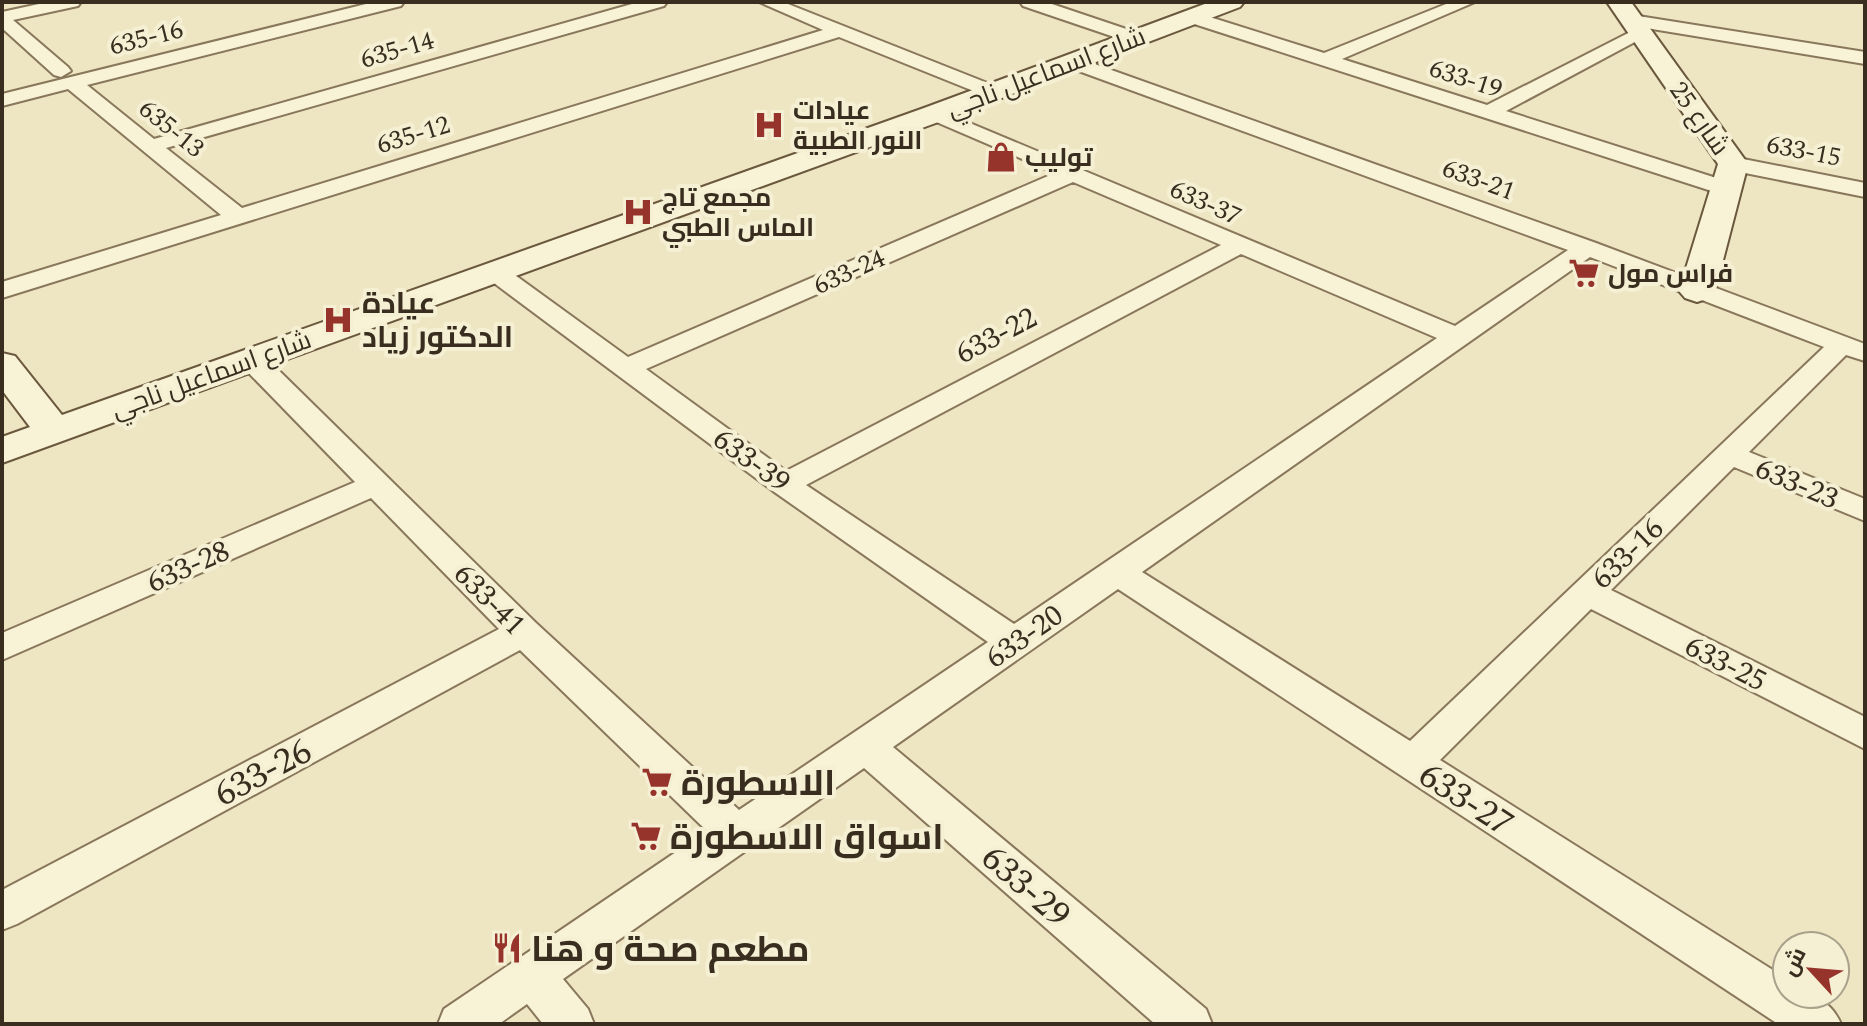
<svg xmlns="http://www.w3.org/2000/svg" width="1867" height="1026" viewBox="0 0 1867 1026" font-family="Spectral,Cairo,serif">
<rect width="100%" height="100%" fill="#eee5c3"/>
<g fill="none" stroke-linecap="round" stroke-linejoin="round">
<g stroke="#88775a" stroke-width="4">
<g id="street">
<polygon points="48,2 81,2 78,6 13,20 68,67 71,71 61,77 54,75 2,28 2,12"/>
<polygon points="374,2 404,2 401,6 87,85 154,139 639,2 667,2 664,6 166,148 242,208 823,30 759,2 783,2 1000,88 1003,92 1000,96 986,96 839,37 2,298 2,282 221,215 68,89 2,106 2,94"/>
<polygon points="1020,2 1046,2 1141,34 1144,38 1135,43 1129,42 1023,6"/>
<polygon points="1451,2 1475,2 1342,59 1487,105 1640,27 1626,24 1623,20 1632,15 1865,52 1865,64 1640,27 1649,32 1646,36 1506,111 1732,183 1735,188 1732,193 1724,195 1185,21 1182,17 1191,12 1197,13 1324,53"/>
<path d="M1072,56L1596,243L1865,344V361L1846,355L1749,452L1865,499V521L1734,467L1611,590L1865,717V749L1591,609L1440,760L1787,979V994C1813,994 1830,999 1841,1024H1778L1118,589L893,747L1206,1009L1212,1024H1155L864,768L563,979L588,1009L594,1024H543L527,1004L499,1024H438L444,1009L707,831L520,650L17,924L2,930V890L499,629L371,498L2,660V633L355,482L241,365L237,359L241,353L251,351L261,353L536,623L739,810L988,642L773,491L486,277L482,272L486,267H504L628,357L1055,173L927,118L924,114L934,108L1455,326L1568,250L1065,66L1063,62L1065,58ZM1073,182L1221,245L786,471L646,369ZM1241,254L1437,338L1014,624L806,485ZM1590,257L1824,347L1410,741L1142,572Z"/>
<polygon points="1733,157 1865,183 1865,197 1725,169 1722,164"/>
</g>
</g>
<g stroke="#6a583d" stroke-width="4">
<g id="secondary">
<polygon points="1210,2 1244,2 1240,7 944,120 2,463 2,437 30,427 2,390 2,353 15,356 62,415 924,108"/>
<polygon points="1607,2 1631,2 1748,164 1715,291 1709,298 1697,302 1685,298 1679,291 1718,164"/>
</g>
</g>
<use href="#street" fill="#f8f2d6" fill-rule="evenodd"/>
<use href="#secondary" fill="#f8f2d6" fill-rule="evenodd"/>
</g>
<defs>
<g id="hospital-bare" transform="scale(2.4)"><path d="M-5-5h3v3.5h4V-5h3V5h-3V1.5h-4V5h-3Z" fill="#96342b" stroke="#f5efd3" stroke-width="2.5" paint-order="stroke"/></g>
<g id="shop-bare" transform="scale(2.4)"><path d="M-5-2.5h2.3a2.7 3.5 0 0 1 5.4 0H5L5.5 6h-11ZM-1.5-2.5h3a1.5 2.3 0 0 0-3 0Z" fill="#96342b" stroke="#f5efd3" stroke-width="2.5" paint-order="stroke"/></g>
<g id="supermarket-bare" transform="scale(2.4)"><path d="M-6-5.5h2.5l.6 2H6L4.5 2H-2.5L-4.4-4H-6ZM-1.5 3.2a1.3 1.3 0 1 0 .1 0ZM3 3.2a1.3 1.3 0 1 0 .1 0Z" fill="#96342b" stroke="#f5efd3" stroke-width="2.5" paint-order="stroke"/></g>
<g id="restaurant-bare" transform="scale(2.4)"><path d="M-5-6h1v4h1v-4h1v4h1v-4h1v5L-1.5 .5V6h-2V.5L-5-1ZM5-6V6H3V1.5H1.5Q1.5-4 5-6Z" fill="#96342b" stroke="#f5efd3" stroke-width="2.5" paint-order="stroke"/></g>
</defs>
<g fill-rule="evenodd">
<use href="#hospital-bare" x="769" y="125"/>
<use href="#shop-bare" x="1001" y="157"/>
<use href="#hospital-bare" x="638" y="212"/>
<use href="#supermarket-bare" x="1584" y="273"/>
<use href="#hospital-bare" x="338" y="320"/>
<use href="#supermarket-bare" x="657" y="782"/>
<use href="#supermarket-bare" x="646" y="836"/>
<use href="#restaurant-bare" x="507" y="948"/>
</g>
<g text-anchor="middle" stroke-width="8" stroke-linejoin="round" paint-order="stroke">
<g font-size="26" fill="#382d1e" stroke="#f5efd3">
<text transform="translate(146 37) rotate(-14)" y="9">635-16</text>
<text transform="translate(397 49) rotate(-16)" y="9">635-14</text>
<text transform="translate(1046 72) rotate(-21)" y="9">شارع اسماعيل ناجي</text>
<text transform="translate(1466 78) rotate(18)" y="9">633-19</text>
<text transform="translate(1700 118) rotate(55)" y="9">شارع 25</text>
<text transform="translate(172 128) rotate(39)" y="9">635-13</text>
<text transform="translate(413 134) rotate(-17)" y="9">635-12</text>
<text transform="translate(1804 150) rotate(11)" y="9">633-15</text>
<text transform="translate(1479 179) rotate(20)" y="9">633-21</text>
<text transform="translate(1206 202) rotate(24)" y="9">633-37</text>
<text transform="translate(849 271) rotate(-24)" y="9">633-24</text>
<text transform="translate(211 374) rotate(-20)" y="9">شارع اسماعيل ناجي</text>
</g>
<g font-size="26" font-weight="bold" fill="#382d1e" stroke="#f5efd3" text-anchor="start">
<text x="793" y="119">عيادات<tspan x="793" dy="30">النور الطبية</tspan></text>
<text x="1025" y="166">توليب</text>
<text x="662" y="206">مجمع تاج<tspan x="662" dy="30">الماس الطبي</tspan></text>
<text x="1608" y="282">فراس مول</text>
</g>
<g font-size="30" font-weight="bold" fill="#382d1e" stroke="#f5efd3" text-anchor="start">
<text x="362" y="313">عيادة<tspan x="362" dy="34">الدكتور زياد</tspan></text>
</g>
<g font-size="30" fill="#382d1e" stroke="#f5efd3">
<text transform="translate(996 335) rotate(-28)" y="10">633-22</text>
<text transform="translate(752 460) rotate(36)" y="10">633-39</text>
<text transform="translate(1797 483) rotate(23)" y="10">633-23</text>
<text transform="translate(1627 553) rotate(-44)" y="10">633-16</text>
<text transform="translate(188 566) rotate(-24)" y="10">633-28</text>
<text transform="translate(490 599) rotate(45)" y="10">633-41</text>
<text transform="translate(1024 636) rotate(-35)" y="10">633-20</text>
<text transform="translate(1726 663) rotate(27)" y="10">633-25</text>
</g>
<g font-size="36" fill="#382d1e" stroke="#f5efd3">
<text transform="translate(262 771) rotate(-28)" y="13">633-26</text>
<text transform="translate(1467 798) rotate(33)" y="13">633-27</text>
<text transform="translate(1027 885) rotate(41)" y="13">633-29</text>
</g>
<g font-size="36" font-weight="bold" fill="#382d1e" stroke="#f5efd3" text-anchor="start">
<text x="681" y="795">الاسطورة</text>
<text x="670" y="849">اسواق الاسطورة</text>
<text x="531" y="961">مطعم صحة و هنا</text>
</g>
</g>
<rect width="1867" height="1026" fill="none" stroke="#382d1e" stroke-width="8"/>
<g transform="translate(1811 970) rotate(296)"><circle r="38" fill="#f5efd3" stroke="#a9a18b" stroke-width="2"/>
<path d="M0-6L14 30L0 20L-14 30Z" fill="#96342b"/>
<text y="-12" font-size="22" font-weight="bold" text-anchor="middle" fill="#382d1e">ش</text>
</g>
</svg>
